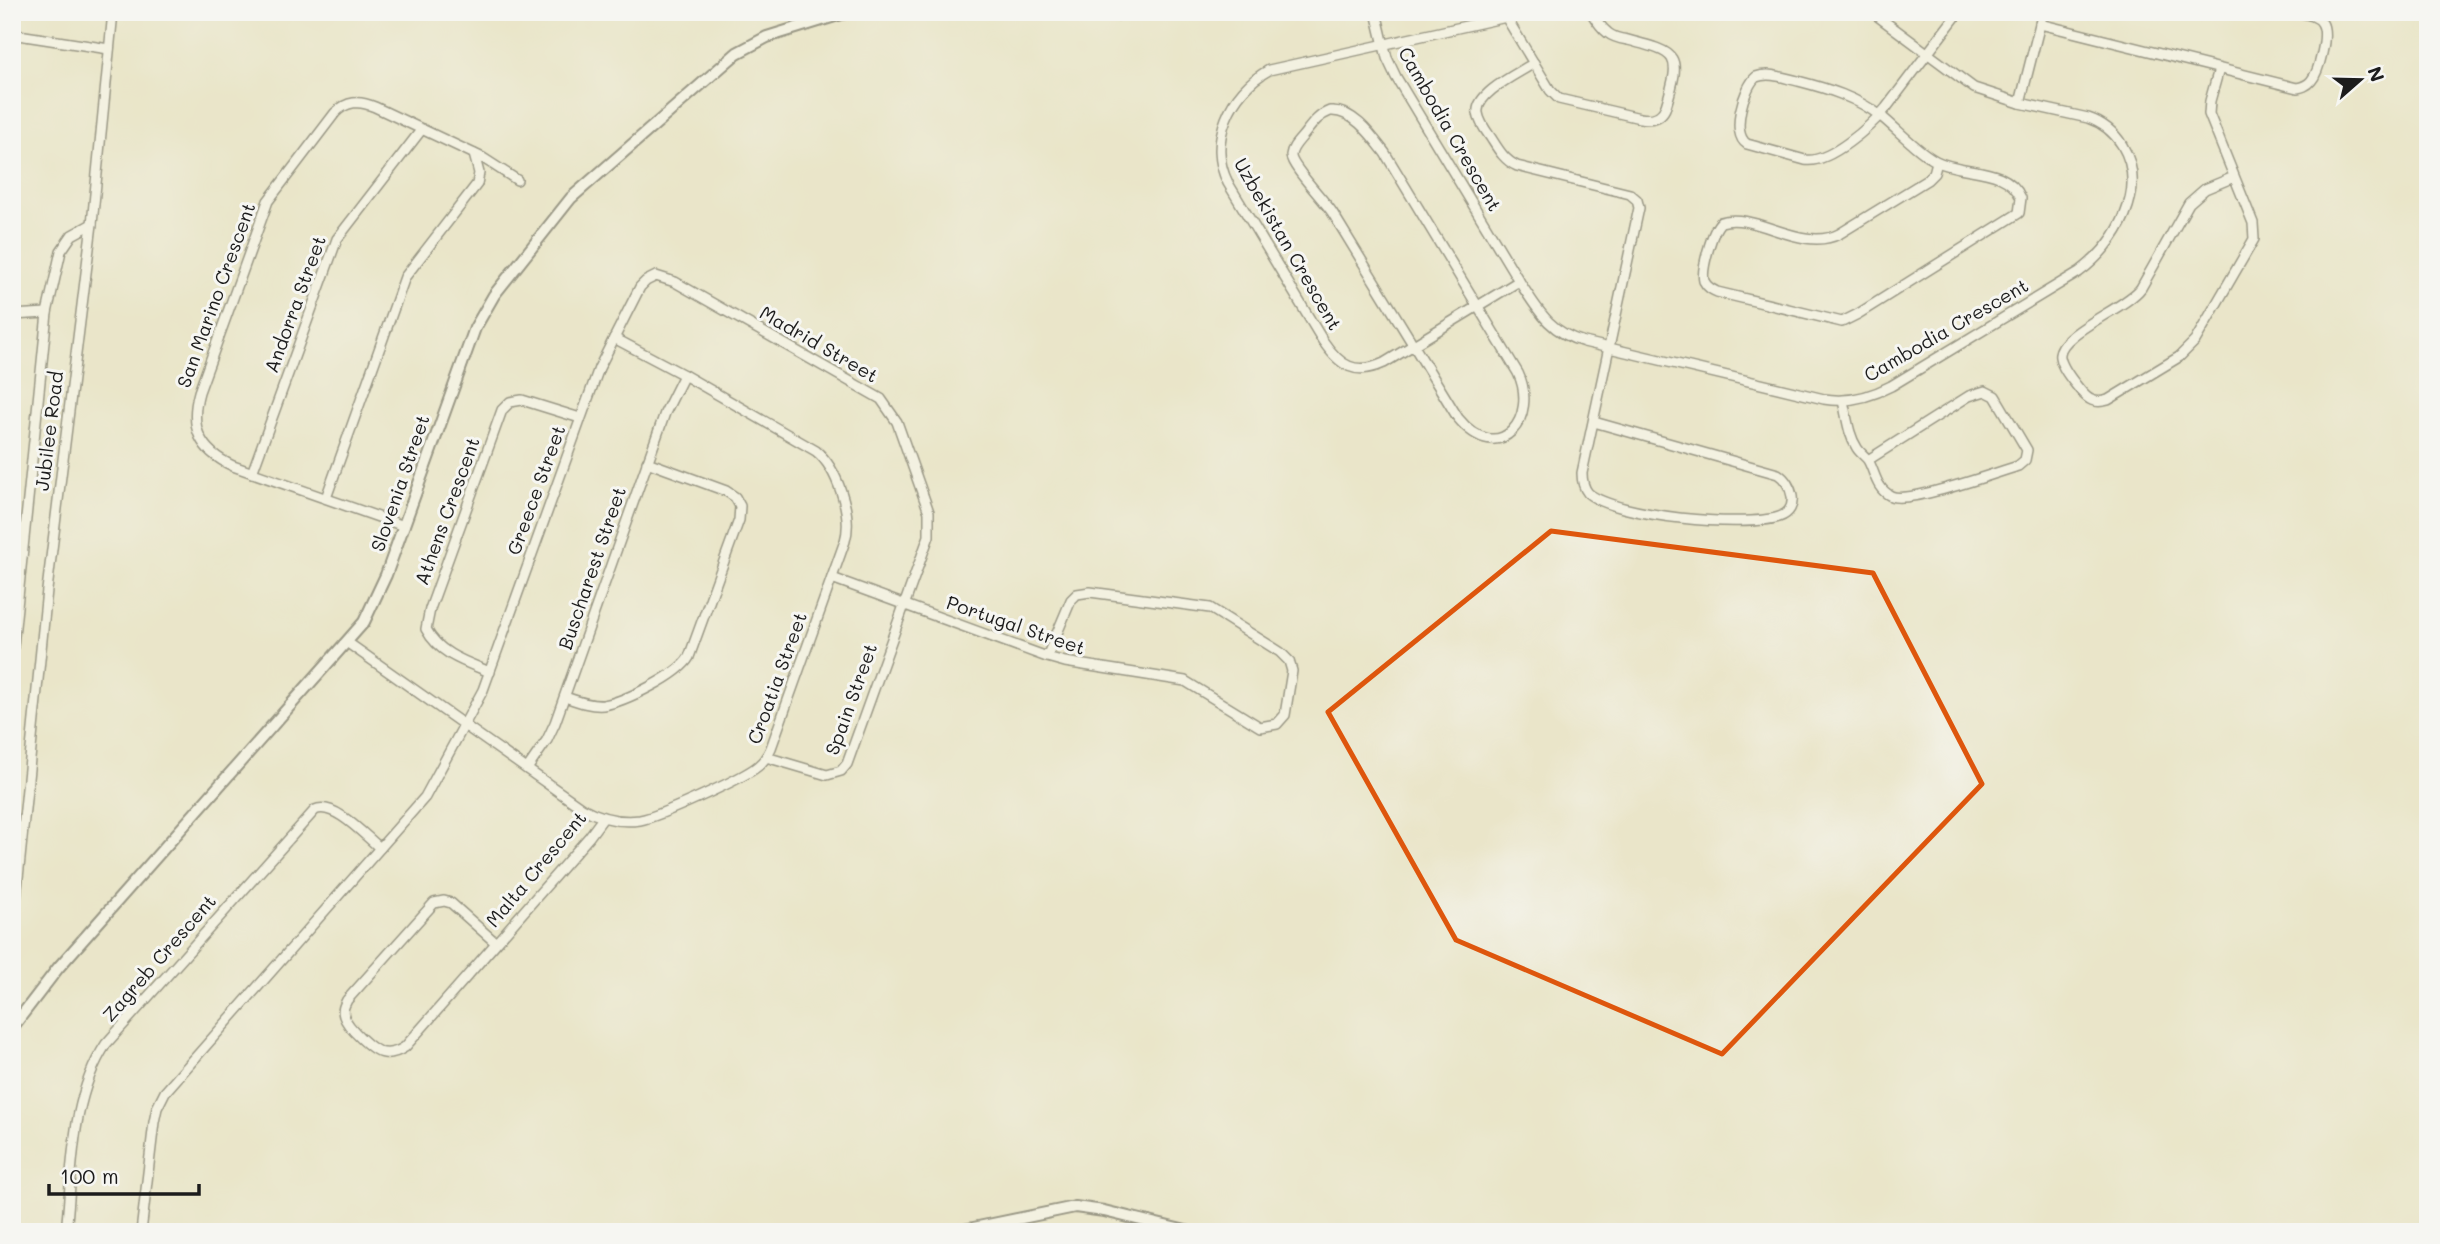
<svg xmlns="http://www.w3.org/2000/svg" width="2440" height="1244" viewBox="0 0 2440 1244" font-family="Mali,sans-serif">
<rect width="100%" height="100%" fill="#f6f6f2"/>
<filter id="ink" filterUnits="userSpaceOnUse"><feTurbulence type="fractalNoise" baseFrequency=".0143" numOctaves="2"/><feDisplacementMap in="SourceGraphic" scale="14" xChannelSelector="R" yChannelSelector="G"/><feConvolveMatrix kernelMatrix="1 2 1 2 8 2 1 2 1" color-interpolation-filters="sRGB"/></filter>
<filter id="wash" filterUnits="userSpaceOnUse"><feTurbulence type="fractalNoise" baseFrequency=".00686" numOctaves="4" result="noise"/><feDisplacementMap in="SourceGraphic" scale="28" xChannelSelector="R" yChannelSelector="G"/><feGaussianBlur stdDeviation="1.57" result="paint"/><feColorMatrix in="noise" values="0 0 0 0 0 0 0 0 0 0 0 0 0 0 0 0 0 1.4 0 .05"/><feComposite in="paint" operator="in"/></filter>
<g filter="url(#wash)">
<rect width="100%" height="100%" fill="#eae5c9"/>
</g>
<g filter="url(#ink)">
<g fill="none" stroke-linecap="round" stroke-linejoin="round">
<g stroke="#3b3a36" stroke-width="12">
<g id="minor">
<path d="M1376,12L1387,58L1396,77L1519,281C1538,310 1549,332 1584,342L1824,399C1848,403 1870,397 1891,386L2079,272C2117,244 2149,190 2122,145C2114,132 2103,123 2088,118L2020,103L1974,88L1872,12"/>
<path d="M1506,17L1550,90L1559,99L1640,118C1652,120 1662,118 1666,106C1682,54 1678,53 1628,40C1622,39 1614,38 1608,33C1601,28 1596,20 1591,12"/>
<path d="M2040,24L2297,88C2302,87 2307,86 2311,81C2319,72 2329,34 2322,23C2317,15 2306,14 2297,12"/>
<polyline points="12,34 109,49"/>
<path d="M1534,63C1519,73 1475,93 1478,113C1479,122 1486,131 1491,138C1498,149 1504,160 1517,166L1630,194L1637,200L1639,208L1582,473C1582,480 1583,487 1588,493C1616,517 1744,528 1779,517C1801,510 1792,483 1778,474L1594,422"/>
<path d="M2219,69L2210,101L2209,114L2253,223L2254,239L2195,341L2179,357L2108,400C2095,404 2088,400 2080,390C2073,381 2062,369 2060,357C2056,334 2127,308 2141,288L2189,203L2205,189L2234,177"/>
<polyline points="2020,103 2043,12"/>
<path d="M1330,111C1353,109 1372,136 1385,153L1518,373C1539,417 1500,469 1458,418L1332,212C1324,200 1290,165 1291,155C1292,146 1301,139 1306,132C1313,123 1319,115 1330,111Z"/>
<path d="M1937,162L1934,173L1927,180L1839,234C1802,253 1754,211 1721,222C1712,230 1701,270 1704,281C1707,287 1711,289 1717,292L1842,322L1858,314L2019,213L2021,198C2007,165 1963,175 1936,161C1918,152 1898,130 1882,117C1856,97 1829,89 1798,81C1784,78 1770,72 1756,77C1744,87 1730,134 1747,144L1805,160C1829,164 1871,126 1886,108L1959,12"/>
<path d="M1519,281L1384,363C1355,376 1340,366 1323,341L1228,183C1207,142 1230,91 1269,70L1529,12"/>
<polyline points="12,315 47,313"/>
<path d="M1843,401C1847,417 1848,434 1857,448C1860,453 1865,456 1868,460C1875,472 1876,489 1891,496C1909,504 1996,473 2018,466L2025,460L2027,450L1995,396L1985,391L1969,396L1868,460"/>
<polyline points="252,473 337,239 422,129"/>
<polyline points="326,498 405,277 477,184 479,173 474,154"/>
<path d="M404,526L233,466C200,451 189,428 199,392L268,201L335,113C347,101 359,100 375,107L483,158L517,180"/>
<polyline points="832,578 1047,657 1065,662 1185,681 1260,727 1277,724 1285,715 1292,671 1289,661 1280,652 1210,608 1090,592 1077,594 1071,600 1047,657"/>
<path d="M348,643L582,808C600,818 619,823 640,820C658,817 744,778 758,766C764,761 768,755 771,748L845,541C853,515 837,468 816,451L684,375L614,338"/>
<polyline points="12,656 47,313 61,251 72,235 92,224"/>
<path d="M490,672C465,662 439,654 426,629L430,609L502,410L510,402L522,400L580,418"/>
<path d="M565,697C577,701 590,706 603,705C624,702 679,675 689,657L739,520L740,506L735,497L726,491L647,462"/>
<polyline points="12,711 12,718"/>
<polyline points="527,769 547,740 555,723 665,413 684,375"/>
<polyline points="12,938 47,590 92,224 113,12"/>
<path d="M496,943L451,903L444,901L434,903L347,1000C344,1006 342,1010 344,1016C347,1027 373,1052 384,1053C392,1054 399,1051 405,1047L589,837L603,818"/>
<path d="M66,1232C73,1168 70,1099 106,1044L315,810C334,801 365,836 380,848"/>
<polyline points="141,1232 154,1122 157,1108 165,1092 425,797 483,690 599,368 640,287 646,281 656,276 675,282 881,399 897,422 929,512 929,536 847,764 841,771 827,775 766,757"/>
</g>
</g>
<g stroke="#3b3a36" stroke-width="14">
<g id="tertiary">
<polyline points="1064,12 1100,16 1138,12"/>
<polyline points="12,1028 58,968 364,622 386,575 475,328 494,295 571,198 737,53 767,37 848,12"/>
<polyline points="954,1232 1075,1207 1104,1211 1190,1232"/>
</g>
</g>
<use href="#minor" stroke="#fff" stroke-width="9"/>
<use href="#tertiary" stroke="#fff" stroke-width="10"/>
</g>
</g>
<path d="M0 0H2440V1244H0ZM1551,531L1873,573L1982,784L1722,1054L1456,940L1328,712Z" fill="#eae5c9" fill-opacity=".55" fill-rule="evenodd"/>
<path fill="none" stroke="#de560d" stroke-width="5" stroke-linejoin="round" d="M1551,531L1873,573L1982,784L1722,1054L1456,940L1328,712Z"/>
<g text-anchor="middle" stroke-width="6" stroke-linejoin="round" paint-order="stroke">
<g font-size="19" fill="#1c1c1c" stroke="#f6f6f2">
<text transform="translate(1450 129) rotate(60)" y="7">Cambodia Crescent</text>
<text transform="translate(1288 244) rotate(60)" y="7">Uzbekistan Crescent</text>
<text transform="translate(216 295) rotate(-70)" y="7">San Marino Crescent</text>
<text transform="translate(295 304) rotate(-70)" y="7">Andorra Street</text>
<text transform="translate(1946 330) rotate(-30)" y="7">Cambodia Crescent</text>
<text transform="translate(819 344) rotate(30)" y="7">Madrid Street</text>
<text transform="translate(49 431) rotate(-83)" y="7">Jubilee Road</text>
<text transform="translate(400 483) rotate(-71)" y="7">Slovenia Street</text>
<text transform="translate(536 490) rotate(-70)" y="7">Greece Street</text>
<text transform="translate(447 511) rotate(-70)" y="7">Athens Crescent</text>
<text transform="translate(592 568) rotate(-71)" y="7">Buscharest Street</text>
<text transform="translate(1016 625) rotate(19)" y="7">Portugal Street</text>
<text transform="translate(777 678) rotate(-70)" y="7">Croatia Street</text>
<text transform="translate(851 699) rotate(-70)" y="7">Spain Street</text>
<text transform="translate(536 869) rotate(-50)" y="7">Malta Crescent</text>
<text transform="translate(159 958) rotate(-49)" y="7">Zagreb Crescent</text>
</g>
</g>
<rect width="2440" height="1244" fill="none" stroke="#f6f6f2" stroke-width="42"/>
<g transform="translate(2360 80) rotate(70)" stroke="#f6f6f2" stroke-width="5" paint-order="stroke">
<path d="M0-5L12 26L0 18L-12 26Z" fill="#1c1c1c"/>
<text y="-10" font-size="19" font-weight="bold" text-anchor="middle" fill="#1c1c1c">N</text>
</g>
<path d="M49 1184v10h150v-10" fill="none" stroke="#1c1c1c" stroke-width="3.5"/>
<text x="60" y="1184" font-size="21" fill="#1c1c1c" stroke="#f6f6f2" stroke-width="5" paint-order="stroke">100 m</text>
</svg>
